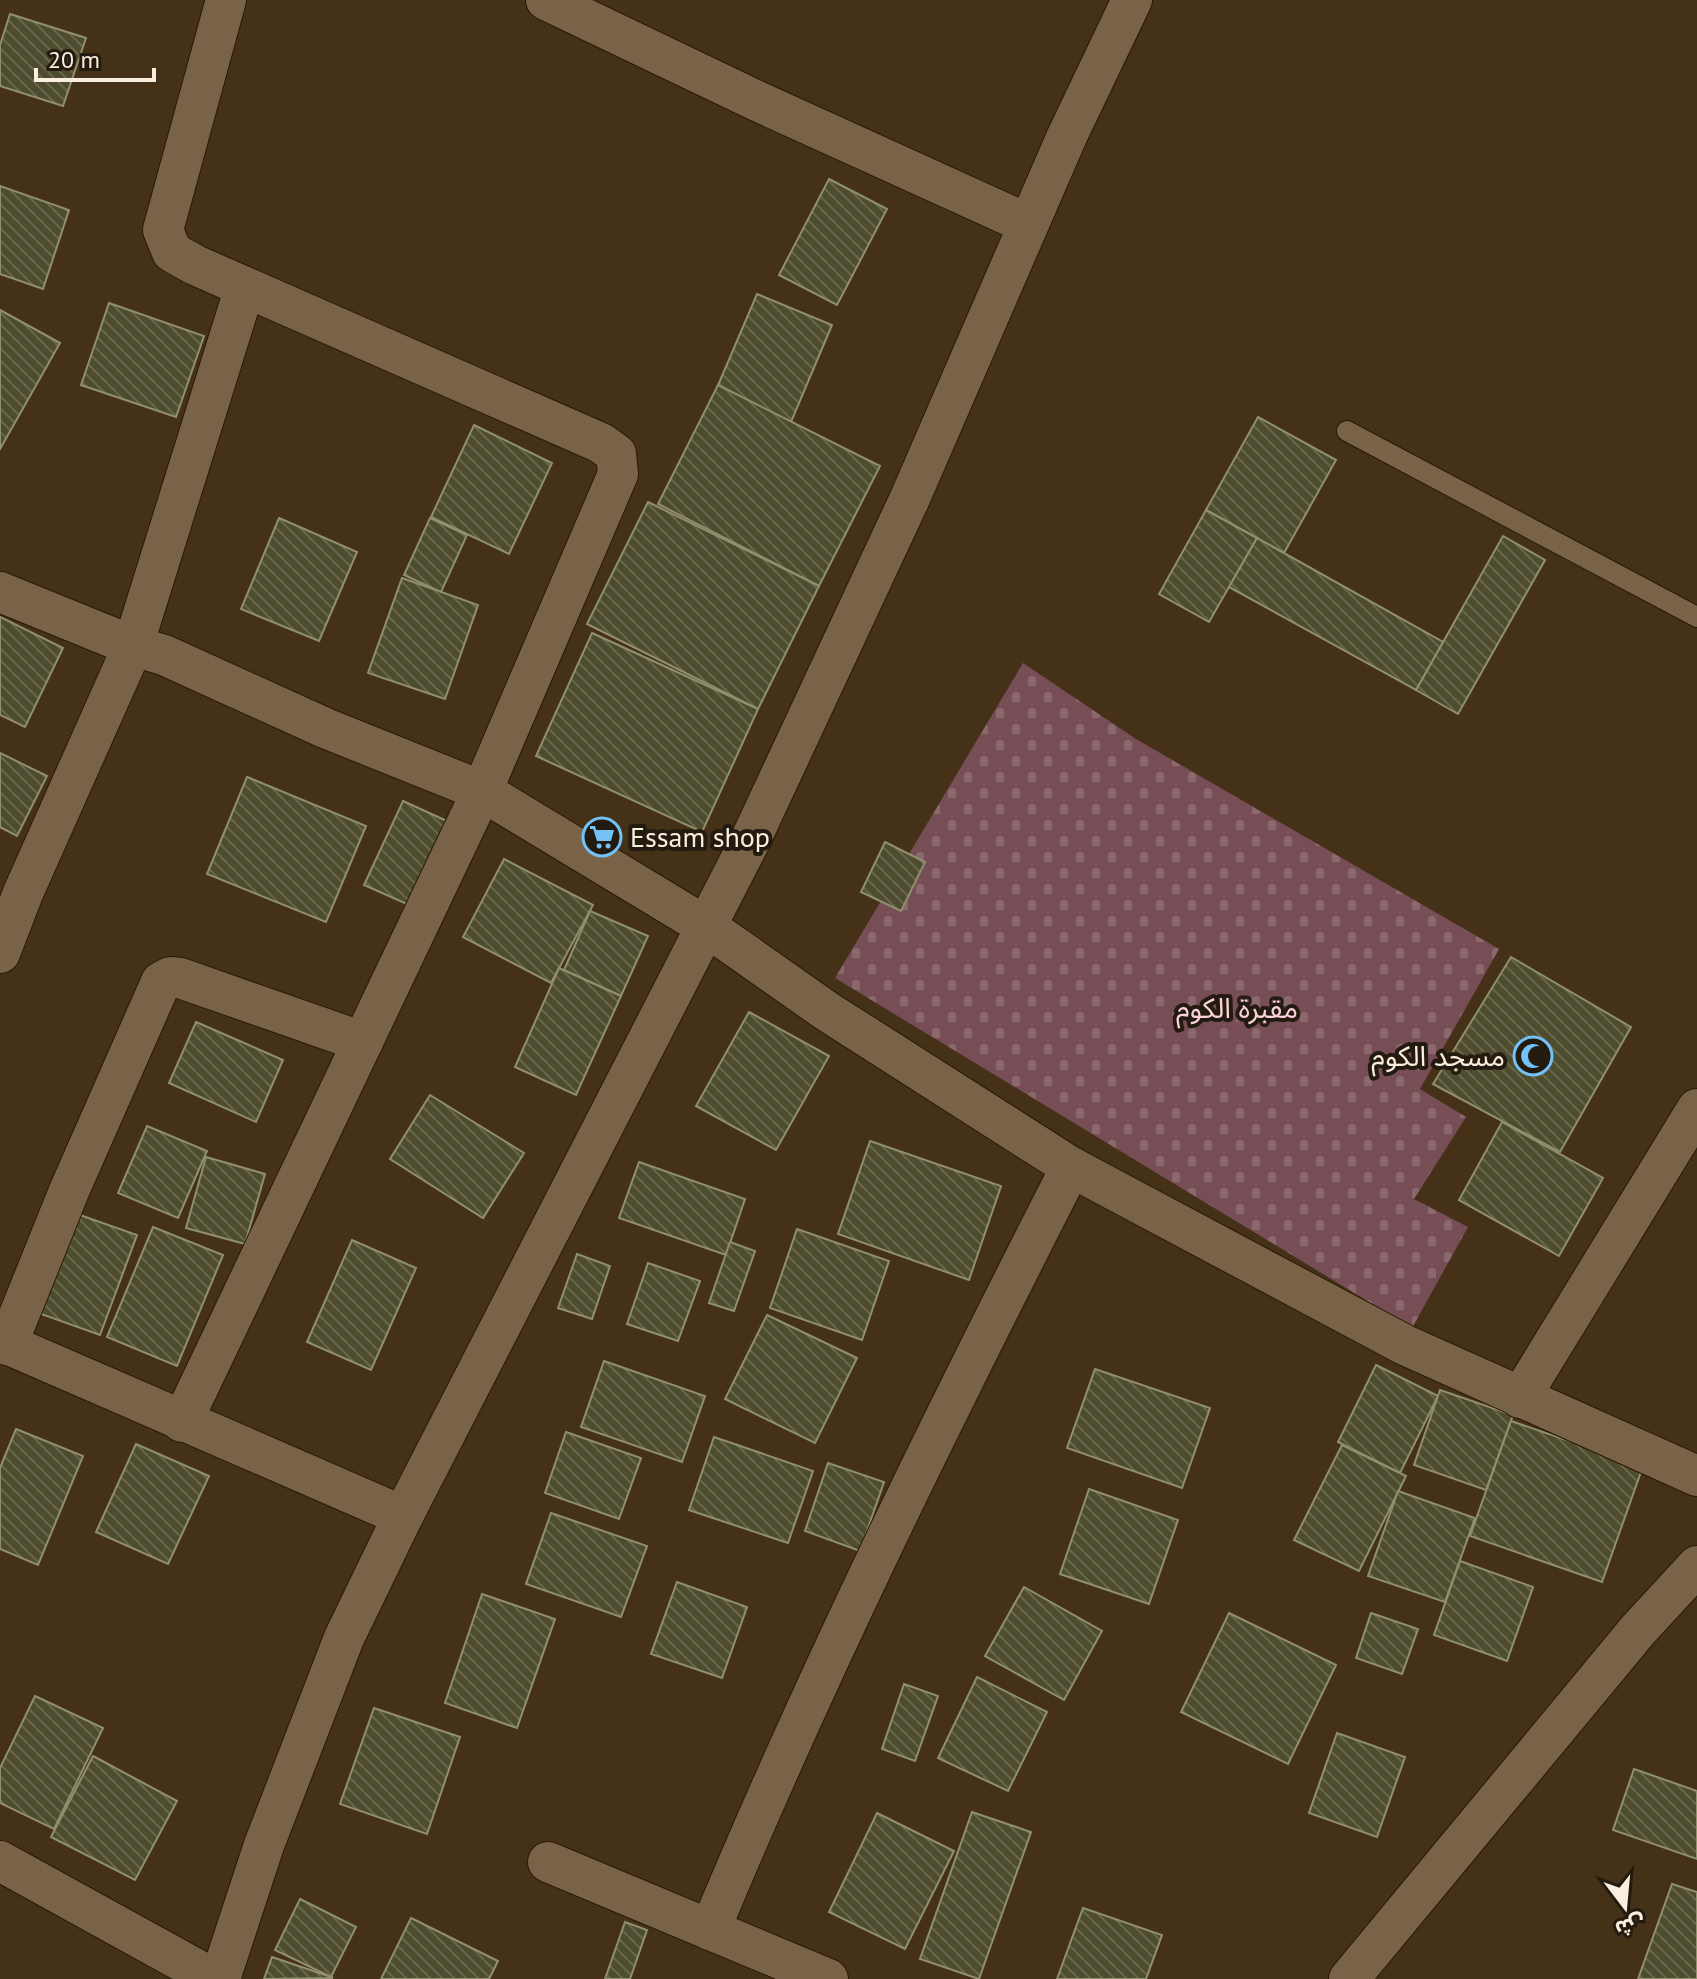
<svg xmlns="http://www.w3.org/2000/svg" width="1697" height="1979" viewBox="0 0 1697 1979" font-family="'PT Sans','Noto Sans Arabic',sans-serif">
<defs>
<pattern id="cemetery-stones" width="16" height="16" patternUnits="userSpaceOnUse" patternTransform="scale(2)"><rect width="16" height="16" fill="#774d56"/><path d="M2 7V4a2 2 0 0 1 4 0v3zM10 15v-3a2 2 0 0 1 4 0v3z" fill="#8b676e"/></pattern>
<pattern id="building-back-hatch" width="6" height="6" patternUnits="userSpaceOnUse" patternTransform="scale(2)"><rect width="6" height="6" fill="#4e4c2e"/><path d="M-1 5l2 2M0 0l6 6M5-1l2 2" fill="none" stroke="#68664c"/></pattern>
</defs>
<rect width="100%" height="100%" fill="#443118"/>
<polygon fill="url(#cemetery-stones)" points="1023,663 1136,739 1499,949 1420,1089 1466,1117 1414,1199 1468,1227 1412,1328 835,978"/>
<g fill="url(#building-back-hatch)" stroke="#908f6e" stroke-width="2">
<polygon points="10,14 86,38 63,106 0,86 0,45"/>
<polygon points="829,179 887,209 837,305 779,275"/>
<polygon points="0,186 69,210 43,289 0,274"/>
<polygon points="757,294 832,325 791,422 716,390"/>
<polygon points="109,303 204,336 176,417 81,385"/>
<polygon points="0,310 60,343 0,449"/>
<polygon points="718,385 880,466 819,586 658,504"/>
<polygon points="1258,417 1336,460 1284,553 1206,510"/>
<polygon points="474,425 552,463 509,554 431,517"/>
<polygon points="648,502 819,586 758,709 587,624"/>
<polygon points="1206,510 1257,538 1209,622 1159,594"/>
<polygon points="279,518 357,552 319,641 241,609"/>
<polygon points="430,518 467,535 441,592 404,575"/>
<polygon points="1503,536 1545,560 1458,714 1416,690"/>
<polygon points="1257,538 1443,642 1416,690 1229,587"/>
<polygon points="402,578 478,605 445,699 368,673"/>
<polygon points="0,617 63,648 25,727 0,715"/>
<polygon points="592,633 758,709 702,832 536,756"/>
<polygon points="0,753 47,776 17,836 0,827"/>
<polygon points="247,777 366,826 326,922 207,874"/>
<polygon points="403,801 447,821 409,905 364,885"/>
<polygon points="885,842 925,862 901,911 861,892"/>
<polygon points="504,859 593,905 551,983 463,937"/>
<polygon points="590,911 648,936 621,996 564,970"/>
<polygon points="1511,957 1631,1027 1560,1152 1433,1084"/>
<polygon points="559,968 621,996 576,1095 515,1067"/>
<polygon points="749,1012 829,1056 776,1150 696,1106"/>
<polygon points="196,1022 283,1060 256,1122 169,1083"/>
<polygon points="430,1095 524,1153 483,1218 390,1159"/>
<polygon points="1502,1122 1603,1178 1559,1256 1459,1200"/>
<polygon points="147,1126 207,1151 178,1218 118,1193"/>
<polygon points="870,1141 1001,1186 969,1280 838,1234"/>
<polygon points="206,1157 265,1174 245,1244 186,1228"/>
<polygon points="639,1162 745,1199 726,1255 619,1218"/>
<polygon points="77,1214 137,1235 100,1335 41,1314"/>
<polygon points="153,1227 223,1255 177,1366 107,1337"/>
<polygon points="797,1229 889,1261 862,1340 770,1308"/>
<polygon points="352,1240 416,1268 371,1370 307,1342"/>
<polygon points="730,1242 755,1251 734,1311 709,1303"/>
<polygon points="577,1254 610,1266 592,1319 558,1308"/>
<polygon points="648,1263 700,1281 678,1341 627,1324"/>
<polygon points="767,1315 857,1358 815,1443 725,1399"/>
<polygon points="604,1361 705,1396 682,1462 581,1427"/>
<polygon points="1376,1365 1438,1396 1400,1473 1338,1442"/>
<polygon points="1095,1369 1210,1408 1182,1488 1067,1448"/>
<polygon points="1440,1390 1513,1415 1486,1490 1414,1465"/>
<polygon points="1511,1421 1643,1466 1602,1582 1470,1536"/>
<polygon points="16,1429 83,1456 38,1565 0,1549 0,1468"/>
<polygon points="566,1432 641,1458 619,1519 545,1493"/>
<polygon points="714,1437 813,1471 788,1543 689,1510"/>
<polygon points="136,1444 209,1476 168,1564 96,1532"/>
<polygon points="1342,1445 1406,1476 1359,1571 1294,1540"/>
<polygon points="828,1463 884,1482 860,1551 805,1531"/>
<polygon points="1089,1489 1178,1520 1149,1604 1060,1574"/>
<polygon points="1398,1491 1475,1518 1445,1602 1368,1576"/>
<polygon points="551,1513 647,1546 621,1617 526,1584"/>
<polygon points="1460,1561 1533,1587 1507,1661 1434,1635"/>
<polygon points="677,1582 747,1607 722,1678 651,1654"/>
<polygon points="1024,1587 1102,1631 1064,1700 985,1656"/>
<polygon points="482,1594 555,1619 517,1728 445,1703"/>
<polygon points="1229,1613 1336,1665 1288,1764 1181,1712"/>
<polygon points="1371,1613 1418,1629 1402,1674 1356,1658"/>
<polygon points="977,1677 1047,1712 1008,1791 938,1758"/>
<polygon points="904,1684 938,1696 915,1761 882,1749"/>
<polygon points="35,1696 103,1728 54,1829 0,1803 0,1768"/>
<polygon points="374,1708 460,1737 427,1834 340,1804"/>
<polygon points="1337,1733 1405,1757 1377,1837 1309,1813"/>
<polygon points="93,1756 177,1801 135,1880 51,1837"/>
<polygon points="1634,1769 1697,1791 1697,1859 1613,1830"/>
<polygon points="972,1812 1031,1832 979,1979 920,1959"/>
<polygon points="877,1813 954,1851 905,1949 829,1912"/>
<polygon points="1672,1884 1697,1892 1697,1979 1638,1979"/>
<polygon points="300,1899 356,1927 331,1977 275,1950"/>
<polygon points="1083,1908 1162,1935 1146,1979 1057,1979"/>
<polygon points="411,1918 498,1961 489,1979 381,1979"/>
<polygon points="625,1922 647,1930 630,1979 605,1979"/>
<polygon points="272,1957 331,1977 333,1978 264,1979"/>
</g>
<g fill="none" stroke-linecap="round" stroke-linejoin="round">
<g stroke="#2a1901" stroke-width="22">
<polyline id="service" points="1347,431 1697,617"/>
</g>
<g stroke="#2a1901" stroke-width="42">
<g id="minor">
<polyline points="546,0 755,100 1028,224"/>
<polyline points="0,592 133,646 164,655 325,728 482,791 707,927 828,1012 1071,1167 1405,1345 1697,1476"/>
<polyline points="0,953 23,893 133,646 245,287"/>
<polyline points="0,1341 403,1516"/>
<polyline points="7,1345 69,1191 161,982 170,977 180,978 363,1042"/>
<polyline points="1520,1398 1697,1109"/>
<polyline points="182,1422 482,791 618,474 616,454 601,443 195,265 172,252 163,230 226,0"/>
<polyline points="0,1861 214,1979"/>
<polyline points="548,1862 828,1979"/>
<path d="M710,1930C818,1670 943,1418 1071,1167"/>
<polyline points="220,1979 264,1845 344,1638 403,1516 749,843 910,498 1067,136 1132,0"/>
<polyline points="1349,1979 1638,1630 1697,1566"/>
</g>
</g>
<use href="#service" stroke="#786349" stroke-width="20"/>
<use href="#minor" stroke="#786349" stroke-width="40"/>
</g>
<defs>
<g id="supermarket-ring" transform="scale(2)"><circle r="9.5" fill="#241b10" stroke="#73c1f6" stroke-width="1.5"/><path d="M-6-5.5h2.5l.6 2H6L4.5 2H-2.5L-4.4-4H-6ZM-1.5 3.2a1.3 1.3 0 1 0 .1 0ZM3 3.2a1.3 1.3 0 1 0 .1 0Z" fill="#73c1f6"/></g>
<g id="mosque-ring" transform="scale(2)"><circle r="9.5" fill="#241b10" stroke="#73c1f6" stroke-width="1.5"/><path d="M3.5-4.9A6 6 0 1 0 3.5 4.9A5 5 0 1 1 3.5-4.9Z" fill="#73c1f6"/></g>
</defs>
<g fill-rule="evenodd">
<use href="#supermarket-ring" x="602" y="837"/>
<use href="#mosque-ring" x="1533" y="1056"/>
</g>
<g text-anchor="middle" stroke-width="8" stroke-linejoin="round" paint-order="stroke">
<g font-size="28" fill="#faeedf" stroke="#241b10" text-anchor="start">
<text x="630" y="847">Essam shop</text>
<text x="1505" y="1066" text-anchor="end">مسجد الكوم</text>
</g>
<g font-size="28" fill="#fcd2da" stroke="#241b10">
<text x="1237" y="1018">مقبرة الكوم</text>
</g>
</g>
<g transform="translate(1625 1907) rotate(164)" stroke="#241b10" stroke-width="6" paint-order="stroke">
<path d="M0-6L14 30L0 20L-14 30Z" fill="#faeedf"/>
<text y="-12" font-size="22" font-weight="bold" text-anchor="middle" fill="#faeedf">ش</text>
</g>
<path d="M36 68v12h118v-12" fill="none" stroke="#faeedf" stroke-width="4"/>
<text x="48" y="68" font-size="24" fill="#faeedf" stroke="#241b10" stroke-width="6" paint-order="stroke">20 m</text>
</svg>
